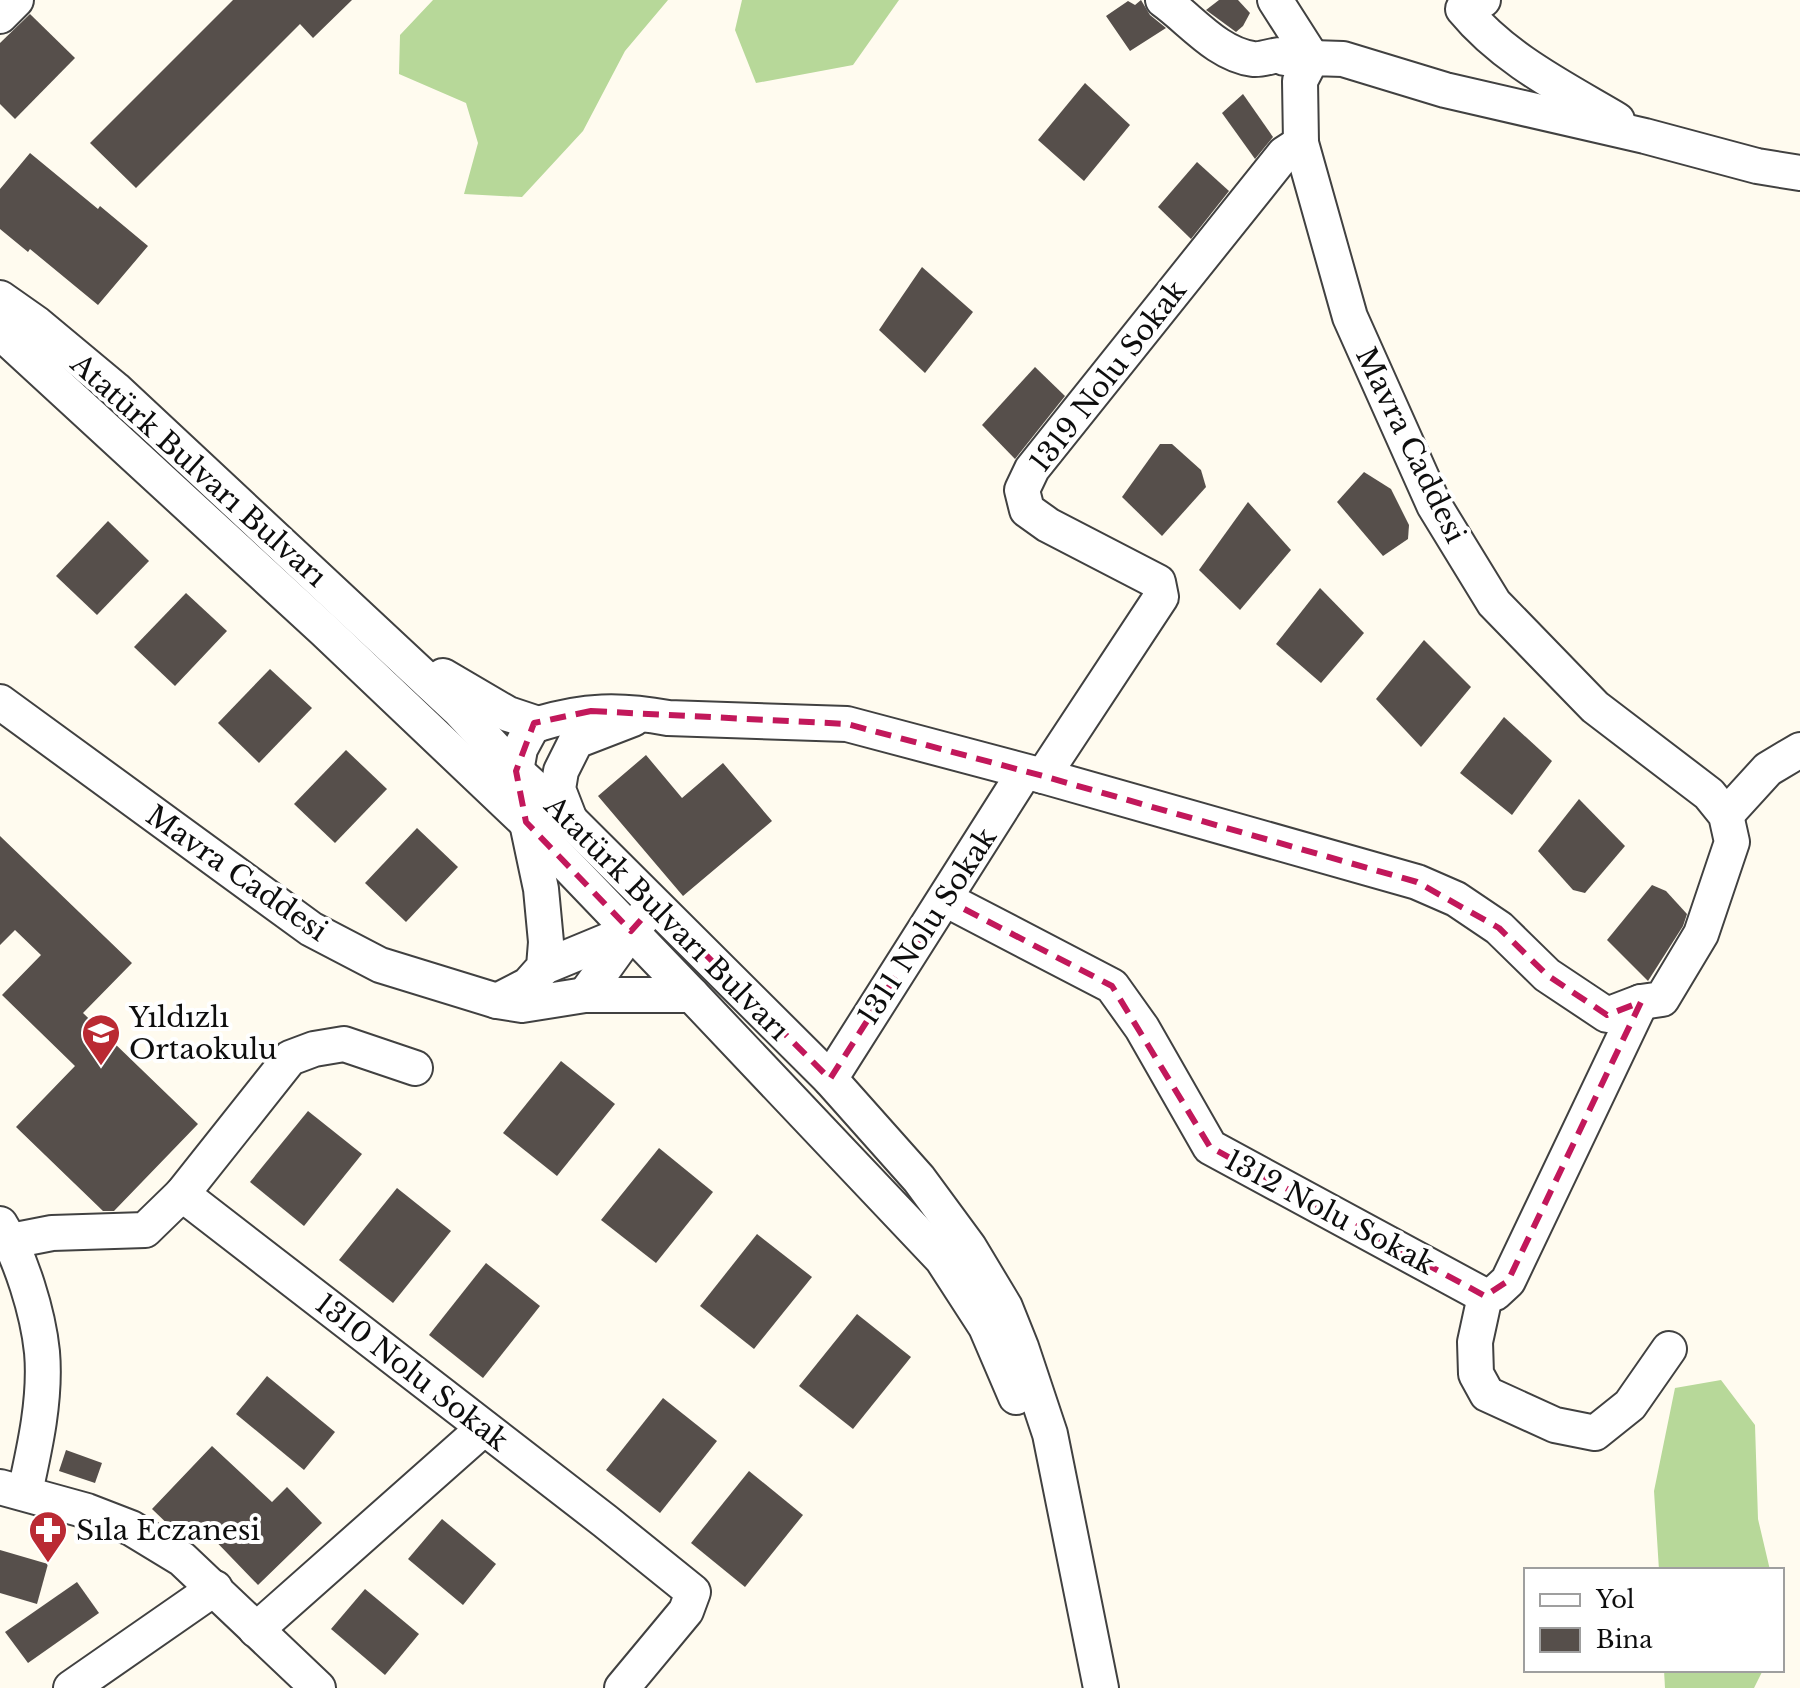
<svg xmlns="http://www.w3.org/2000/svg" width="1800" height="1688" viewBox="0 0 1800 1688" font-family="'Libre Baskerville',serif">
<rect width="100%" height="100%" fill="#fffbef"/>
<g fill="#b7d899">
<polygon points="433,0 668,0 625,51 583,131 522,197 464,194 478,143 466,103 399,74 400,35"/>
<polygon points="742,0 899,0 853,65 756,83 735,30"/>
<polygon points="1721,1380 1755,1425 1758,1519 1770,1570 1659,1570 1654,1491 1675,1388"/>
<polygon points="1664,1670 1763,1670 1754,1688 1665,1688"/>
</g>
<g fill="#564f4b">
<polygon points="233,0 352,0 313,38 300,24 136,188 90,143"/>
<polygon points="1141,0 1150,15 1166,28 1130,51 1106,16 1128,1 1135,5"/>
<polygon points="1219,0 1238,0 1250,13 1243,26 1236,32 1206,10"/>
<polygon points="30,14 75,58 15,119 0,104 0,43"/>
<polygon points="1085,83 1130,125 1084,181 1038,140"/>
<polygon points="1243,94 1273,137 1255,159 1222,113"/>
<polygon points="30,153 98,209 100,206 148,246 98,305 30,249 28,252 0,229 0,189"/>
<polygon points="1197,162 1229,191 1191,239 1158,207"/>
<polygon points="922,267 973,312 925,373 879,330"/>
<polygon points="1035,367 1065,396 1015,459 982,425"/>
<polygon points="1160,444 1172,444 1201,470 1206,487 1162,536 1122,497"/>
<polygon points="1364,472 1391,489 1409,525 1408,539 1383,556 1337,502"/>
<polygon points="1248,502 1291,550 1240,610 1199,570"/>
<polygon points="108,521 149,561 97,615 56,576"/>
<polygon points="1320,588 1364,633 1321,683 1276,644"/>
<polygon points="186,593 227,631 175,686 134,647"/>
<polygon points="1424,640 1471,687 1421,747 1376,699"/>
<polygon points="270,669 312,708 259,763 218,723"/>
<polygon points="1504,717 1552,761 1512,815 1460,773"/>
<polygon points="346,750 387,789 335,843 294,804"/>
<polygon points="646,755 682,798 723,763 772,821 683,896 598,796"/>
<polygon points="1579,799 1625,846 1585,893 1573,890 1538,851"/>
<polygon points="417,828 458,867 406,922 365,883"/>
<polygon points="0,836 132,963 83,1013 198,1124 114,1211 103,1211 16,1127 75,1066 2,995 41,955 15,930 0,945"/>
<polygon points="1652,885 1666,891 1687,914 1683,926 1648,981 1607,940"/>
<polygon points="561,1061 615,1104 557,1176 503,1133"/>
<polygon points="308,1111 362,1154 304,1226 250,1182"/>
<polygon points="659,1148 713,1192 656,1263 601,1220"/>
<polygon points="397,1188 451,1231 393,1303 339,1260"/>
<polygon points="757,1234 812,1277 754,1349 700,1306"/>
<polygon points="486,1263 540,1306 483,1378 429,1335"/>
<polygon points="857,1314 911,1357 853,1429 799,1386"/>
<polygon points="267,1376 335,1432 304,1470 236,1414"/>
<polygon points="663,1398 717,1441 660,1513 606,1470"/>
<polygon points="212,1446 272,1502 287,1487 322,1523 258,1585 203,1528 190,1541 176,1532 152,1509"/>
<polygon points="66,1450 102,1463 95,1483 59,1471"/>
<polygon points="749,1471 803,1515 745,1587 691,1543"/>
<polygon points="442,1519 496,1564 463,1605 408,1559"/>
<polygon points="0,1550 48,1564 37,1604 0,1593"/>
<polygon points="77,1582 99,1613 28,1663 5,1632"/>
<polygon points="365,1589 419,1634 385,1675 331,1629"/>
</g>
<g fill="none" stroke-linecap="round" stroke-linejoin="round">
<g stroke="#414141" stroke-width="38">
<g id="minor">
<path d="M1163,0C1191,20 1217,54 1253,59C1261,60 1271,56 1279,55L1284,58H1312L1275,0"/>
<path d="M1483,0L1470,1L1463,9C1504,59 1563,88 1617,120"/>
<polyline points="0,16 16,0"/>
<polyline points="0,298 37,324 115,389 458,709 516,771 570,820 830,1079 919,1179 969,1247 1005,1307 1021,1347 1050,1434 1101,1688"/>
<polyline points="0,332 324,630 526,822 692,995 942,1259 986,1327 1016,1397"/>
<polyline points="443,676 508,714 538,724"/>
<polyline points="0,702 311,929 380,965 497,1001 522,1005 585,995 692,995"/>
<polyline points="1043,776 1161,597 1158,582 1048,525 1027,510 1022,490 1032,469 1284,154 1301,143"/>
<polyline points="1726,815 1768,769 1800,750"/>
<polyline points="570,820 558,789 561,771 576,741 633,719"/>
<polyline points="945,899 1112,986 1142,1028 1210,1147 1485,1296 1495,1293 1508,1281 1641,1002"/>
<polyline points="544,967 631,931"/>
<polyline points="585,995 631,931 644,916"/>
<path d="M497,1001L528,985L544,967L546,942L541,889L516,771L520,749L534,723L538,724C584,710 620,709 668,718L847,724L1043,776L1417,882L1456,899L1499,928L1547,975L1607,1015L1641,1002L1662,999L1701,934L1732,842L1726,815L1709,794L1595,707L1494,603L1434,505L1350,317L1301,143L1300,81L1312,58L1343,59L1445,90L1645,136L1757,166L1800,173"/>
<polyline points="830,1079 1024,773"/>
<polyline points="182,1194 290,1058 314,1049 344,1044 415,1068"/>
<path d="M0,1224C21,1257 38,1313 42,1352C46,1398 35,1447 25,1492"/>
<polyline points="11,1241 52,1233 145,1230 182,1194 605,1521 693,1592 686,1611 622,1688"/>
<polyline points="1485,1296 1475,1342 1476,1374 1487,1394 1555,1425 1595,1433 1630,1405 1669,1349"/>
<polyline points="0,1487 87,1511 131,1528 182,1559 318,1688"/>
<polyline points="256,1630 484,1428"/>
<polyline points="71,1688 215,1588"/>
</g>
</g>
<use href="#minor" stroke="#fff" stroke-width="34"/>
</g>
<path fill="none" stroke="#c2185b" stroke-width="6" stroke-dasharray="16 10" stroke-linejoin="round" d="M591,711L847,724L1043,776L1417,882L1499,928L1547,975L1607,1015L1641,1002L1508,1281L1485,1296L1210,1147L1112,986L945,899L830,1079L655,904L631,931L526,822L516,771L534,723Z"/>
<defs>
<g id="school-pin" transform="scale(2)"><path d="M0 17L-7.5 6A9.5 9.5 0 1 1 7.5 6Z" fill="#ba2a33" stroke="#fff"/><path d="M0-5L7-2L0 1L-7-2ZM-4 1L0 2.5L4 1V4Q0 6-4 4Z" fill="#fff"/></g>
<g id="pharmacy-pin" transform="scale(2)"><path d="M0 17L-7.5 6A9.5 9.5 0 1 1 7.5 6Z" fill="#ba2a33" stroke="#fff"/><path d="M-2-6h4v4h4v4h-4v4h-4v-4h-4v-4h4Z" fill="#fff"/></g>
</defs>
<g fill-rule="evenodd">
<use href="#school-pin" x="101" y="1033"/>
<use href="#pharmacy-pin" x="48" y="1530"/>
</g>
<g text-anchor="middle" stroke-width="8" stroke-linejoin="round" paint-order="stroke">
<g font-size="28" fill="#0e0e0e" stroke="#fff">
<text transform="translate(1108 376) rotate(-52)" y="10">1319 Nolu Sokak</text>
<text transform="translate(1411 445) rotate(64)" y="10">Mavra Caddesi</text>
<text transform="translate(199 470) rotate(42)" y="10">Atatürk Bulvarı Bulvarı</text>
<text transform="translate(237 873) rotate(35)" y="10">Mavra Caddesi</text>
<text transform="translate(667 918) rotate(45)" y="10">Atatürk Bulvarı Bulvarı</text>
<text transform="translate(927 926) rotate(-57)" y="10">1311 Nolu Sokak</text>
<text transform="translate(1330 1212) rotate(28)" y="10">1312 Nolu Sokak</text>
<text transform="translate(412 1372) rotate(38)" y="10">1310 Nolu Sokak</text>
</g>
<g font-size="28" fill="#0e0e0e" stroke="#fff" text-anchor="start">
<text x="129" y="1027">Yıldızlı<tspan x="129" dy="32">Ortaokulu</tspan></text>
<text x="76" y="1540">Sıla Eczanesi</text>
</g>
</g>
<rect x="1524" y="1568" width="260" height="104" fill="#ffffff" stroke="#9f9f9f" stroke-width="2"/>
<rect x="1540" y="1594" width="40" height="12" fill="#ffffff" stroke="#9f9f9f" stroke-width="2"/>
<text x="1596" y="1608" font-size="24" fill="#0e0e0e">Yol</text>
<rect x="1540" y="1628" width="40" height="24" fill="#564f4b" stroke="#9f9f9f" stroke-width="2"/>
<text x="1596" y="1648" font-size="24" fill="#0e0e0e">Bina</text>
</svg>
